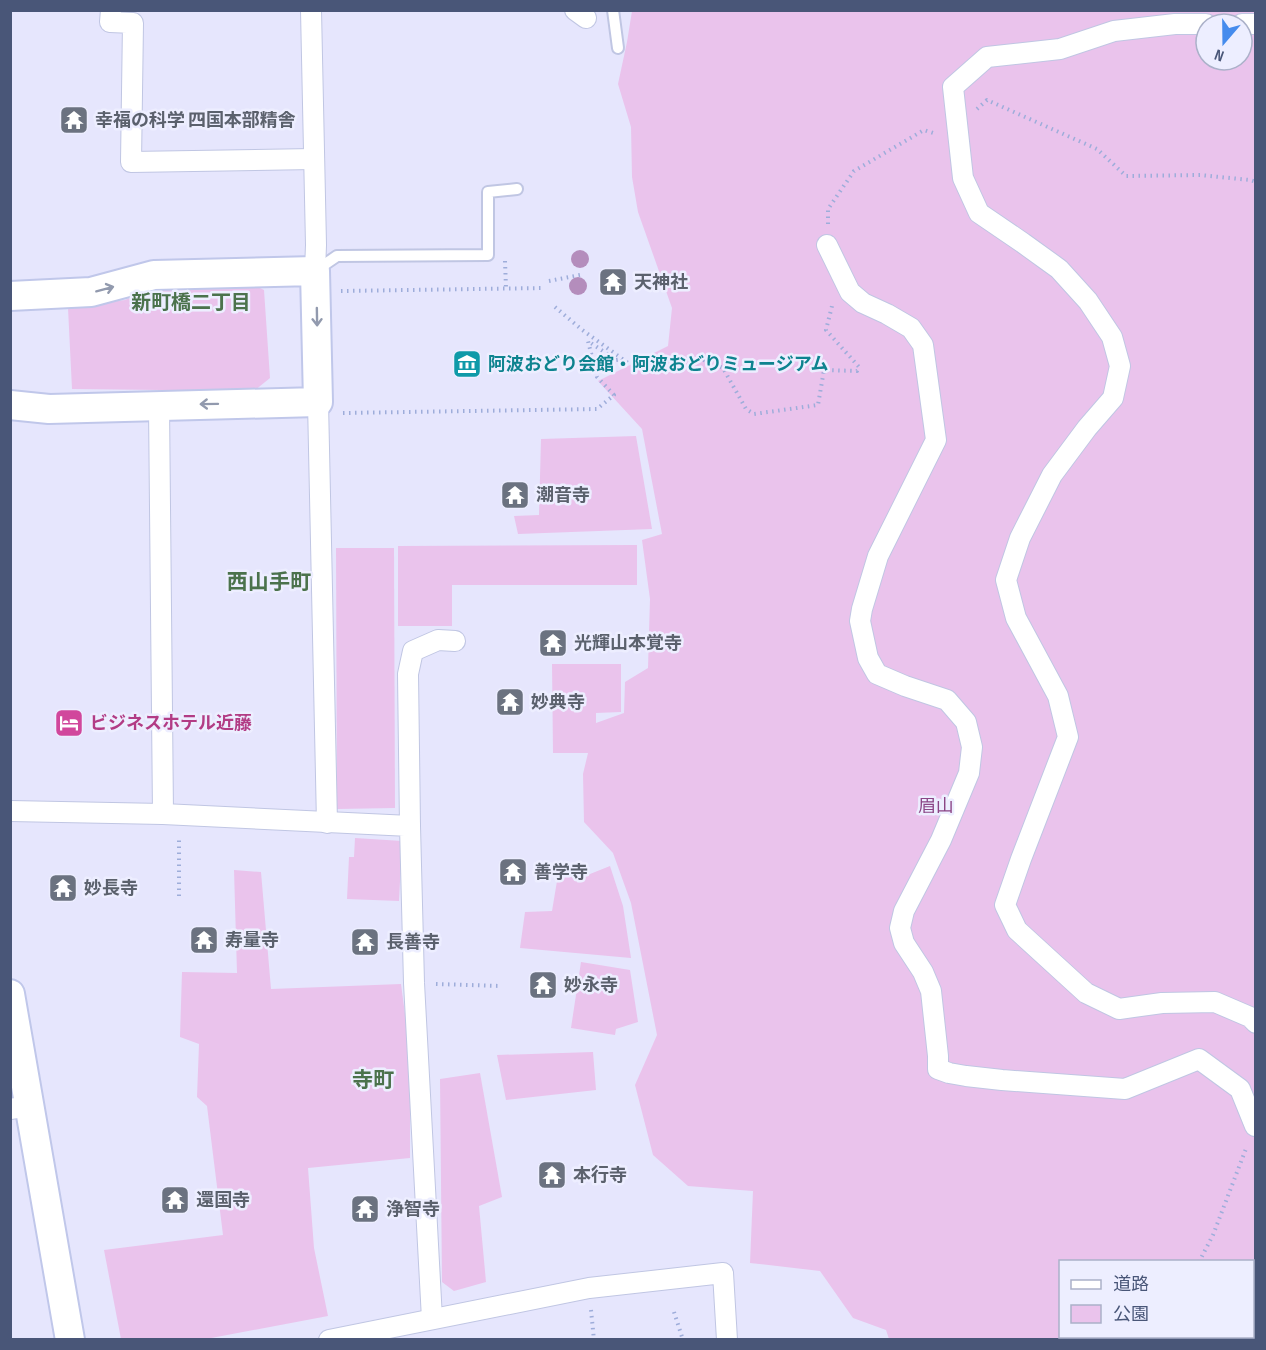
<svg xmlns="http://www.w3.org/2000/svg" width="1266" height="1350" viewBox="0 0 1266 1350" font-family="'Sofia Sans Condensed','Noto Sans JP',sans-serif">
<rect width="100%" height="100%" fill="#e6e6fd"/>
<g fill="#eac3ec" fill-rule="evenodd">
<path d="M632,11H1255V1339H889L886,1330L853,1318L820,1271L750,1263L753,1191L688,1186L653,1155L635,1085L657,1035L631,903L613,853L584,822L583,774L588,753H553L552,664H621V712L596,713V723L624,713L625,682L648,668L650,599L642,540L662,534L642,429L598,381L668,346L672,308L638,212L632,177L631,127L618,84L627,42ZM1206,24H1242V60H1206ZM1060,1262H1252V1336H1060Z"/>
<polygon points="248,282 264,290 270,378 254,391 72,389 68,308 125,300 157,286"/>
<polygon points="636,436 652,529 518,534 514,516 539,515 541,439"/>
<polygon points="637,545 637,585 452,585 452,626 398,626 398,546"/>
<polygon points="336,548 394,548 395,808 337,809"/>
<polygon points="355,838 402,841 399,901 347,899 349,857 354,857"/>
<polygon points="610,866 623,906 631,958 520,948 525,912 552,911 558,875 585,876"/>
<polygon points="234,870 261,872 271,989 401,984 410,1052 410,1158 308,1168 314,1248 328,1316 206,1339 121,1339 104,1250 223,1235 207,1106 197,1097 199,1044 180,1037 182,972 237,973"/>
<polygon points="581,962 630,970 638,1022 616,1029 615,1035 571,1028"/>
<polygon points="593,1052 596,1090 506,1100 497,1055"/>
<polygon points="480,1073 502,1197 479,1206 486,1282 454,1291 442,1282 440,1079"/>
</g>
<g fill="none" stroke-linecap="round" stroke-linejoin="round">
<g stroke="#c0c6e3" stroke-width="14">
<g id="lane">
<polyline points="613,10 618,48"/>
<polyline points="315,271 337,256 488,255 488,192 517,189"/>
</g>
</g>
<g stroke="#c0c6e3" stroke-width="22">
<g id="street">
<polyline points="111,10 110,22 133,23 131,162 314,159"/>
<polyline points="311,10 316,245 315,271"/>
<polyline points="575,10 586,18"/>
<polyline points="1206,24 1175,24 1114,31 1060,49 987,57 953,87 963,178 979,213 1023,243 1059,269 1088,301 1112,337 1120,366 1113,398 1087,428 1052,475 1020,538 1006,580 1016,618 1058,696 1068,737 1021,859 1005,905 1017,930 1086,993 1119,1009 1162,1003 1215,1002 1250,1017 1256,1023"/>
<polyline points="1242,24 1256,24"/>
<polyline points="827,245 850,292 863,303 887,314 911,328 923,345 936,440 878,556 862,609 860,621 868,658 877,674 905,686 947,700 966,722 972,747 969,773 941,840 904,911 900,928 904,943 923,972 931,991 938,1056 938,1069 949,1073 966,1076 1002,1080 1125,1089 1199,1059 1240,1089 1255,1126"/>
<polyline points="318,402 327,823"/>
<polyline points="159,405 163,814"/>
<polyline points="10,811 163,814 410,826 414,983 432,1319"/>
<polyline points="410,826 408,674 413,651 438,640 455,641"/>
<polyline points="10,1109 30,1106"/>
<polyline points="329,1340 589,1288 723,1273 727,1340"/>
</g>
</g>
<g stroke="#c0c7ea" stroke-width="32">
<g id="secondary">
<polyline points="10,296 91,292 154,275 315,271 318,402 49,409 10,405"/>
<polyline points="10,994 70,1340"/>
</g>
</g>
<g stroke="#9eadda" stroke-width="4" stroke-dasharray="1.5 4.5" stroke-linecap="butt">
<polyline points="977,109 987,100 1097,149 1126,176 1200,175 1250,180 1256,182"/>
<polyline points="828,224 828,209 854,171 924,130 936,134"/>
<polyline points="505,261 506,288"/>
<polyline points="549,281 580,275"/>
<polyline points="341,291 544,288"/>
<polyline points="555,307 581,329 628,363 699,358 723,368 746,409 754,414 818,405 824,370 857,371 859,367 826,330 832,306"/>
<polyline points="343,413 597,409 614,395 597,377 588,341 616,360 623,359"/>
<polyline points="179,896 179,837"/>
<polyline points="436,984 501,986"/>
<polyline points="1199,1262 1213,1235 1247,1146"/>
<polyline points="591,1310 594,1340"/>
<polyline points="674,1312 683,1340"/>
<polyline points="1101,1340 1101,1336"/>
</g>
<use href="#lane" stroke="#fff" stroke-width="10"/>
<use href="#street" stroke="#fff" stroke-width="20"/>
<use href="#secondary" stroke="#fff" stroke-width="28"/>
</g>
<g fill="#b48dbc">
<circle cx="580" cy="259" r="9"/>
<circle cx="578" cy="286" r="9"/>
</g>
<defs><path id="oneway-shaft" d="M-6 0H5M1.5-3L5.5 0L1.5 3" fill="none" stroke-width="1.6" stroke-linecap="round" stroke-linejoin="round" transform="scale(1.5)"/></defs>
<g stroke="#929aae">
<use href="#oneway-shaft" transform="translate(105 289) rotate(-15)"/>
<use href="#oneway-shaft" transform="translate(317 317) rotate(89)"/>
<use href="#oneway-shaft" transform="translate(209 404) rotate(179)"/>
</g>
<defs>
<g id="temple-square" transform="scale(1.5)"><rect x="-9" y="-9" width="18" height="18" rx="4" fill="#6b7280" stroke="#edeeff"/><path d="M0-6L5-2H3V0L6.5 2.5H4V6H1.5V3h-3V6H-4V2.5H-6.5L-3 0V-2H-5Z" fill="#fff"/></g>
<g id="museum-square" transform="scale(1.5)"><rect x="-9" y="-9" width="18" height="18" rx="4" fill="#0f9aa8" stroke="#edeeff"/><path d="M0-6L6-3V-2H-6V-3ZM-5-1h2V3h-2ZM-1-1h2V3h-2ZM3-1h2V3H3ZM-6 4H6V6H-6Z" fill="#fff"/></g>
<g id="hotel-square" transform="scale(1.5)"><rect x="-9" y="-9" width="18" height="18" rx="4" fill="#d1479c" stroke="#edeeff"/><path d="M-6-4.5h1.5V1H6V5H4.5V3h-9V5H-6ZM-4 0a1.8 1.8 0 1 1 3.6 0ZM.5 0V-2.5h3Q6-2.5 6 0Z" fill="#fff"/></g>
</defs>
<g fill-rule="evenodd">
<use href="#temple-square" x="74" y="120"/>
<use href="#temple-square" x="613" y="282"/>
<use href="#museum-square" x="467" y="364"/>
<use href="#temple-square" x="515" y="495"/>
<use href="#temple-square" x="553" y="643"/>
<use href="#temple-square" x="510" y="702"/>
<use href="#hotel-square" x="69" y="723"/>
<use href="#temple-square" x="513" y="872"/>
<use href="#temple-square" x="63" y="888"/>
<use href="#temple-square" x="204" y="940"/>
<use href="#temple-square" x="365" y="942"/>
<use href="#temple-square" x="543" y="985"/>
<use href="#temple-square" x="552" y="1175"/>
<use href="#temple-square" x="175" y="1200"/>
<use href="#temple-square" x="365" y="1209"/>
</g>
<g text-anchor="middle" stroke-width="5" stroke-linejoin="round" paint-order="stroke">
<g font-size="18" font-weight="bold" fill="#5b616d" stroke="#edeeff" text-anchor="start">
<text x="95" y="126">幸福の科学 四国本部精舎</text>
<text x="634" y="288">天神社</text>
<text x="536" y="501">潮音寺</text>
<text x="574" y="649">光輝山本覚寺</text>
<text x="531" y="708">妙典寺</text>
<text x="534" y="878">善学寺</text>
<text x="84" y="894">妙長寺</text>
<text x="225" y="946">寿量寺</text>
<text x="386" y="948">長善寺</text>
<text x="564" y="991">妙永寺</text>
<text x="573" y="1181">本行寺</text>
<text x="196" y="1206">還国寺</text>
<text x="386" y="1215">浄智寺</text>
</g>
<g font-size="18" font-weight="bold" fill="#0d838f" stroke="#edeeff" text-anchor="start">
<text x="488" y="370">阿波おどり会館・阿波おどりミュージアム</text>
</g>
<g font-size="18" font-weight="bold" fill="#b23c85" stroke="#edeeff" text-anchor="start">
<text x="90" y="729">ビジネスホテル近藤</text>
</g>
<g font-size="18" fill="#8b4586" stroke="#edeeff">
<text x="936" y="812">眉山</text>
</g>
<g font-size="20" font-weight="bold" fill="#4b724c" stroke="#edeeff">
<text x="191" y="309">新町橋二丁目</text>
</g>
<g font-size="21" font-weight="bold" fill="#4b724c" stroke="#edeeff">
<text x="269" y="589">西山手町</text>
<text x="373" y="1087">寺町</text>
</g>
</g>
<rect width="1266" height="1350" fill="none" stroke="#495678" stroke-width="24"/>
<rect x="1059" y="1260" width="195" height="78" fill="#edeeff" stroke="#abb1c9" stroke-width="1.5"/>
<rect x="1071" y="1280" width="30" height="9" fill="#ffffff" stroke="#abb1c9" stroke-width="1.5"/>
<text x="1113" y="1290" font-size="18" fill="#495678">道路</text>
<rect x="1071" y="1305" width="30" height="18" fill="#eac3ec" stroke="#abb1c9" stroke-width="1.5"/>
<text x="1113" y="1320" font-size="18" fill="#495678">公園</text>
<g transform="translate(1224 42) rotate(200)"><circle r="28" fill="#edeeff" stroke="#abb1c9" stroke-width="1.5"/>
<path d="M0-4.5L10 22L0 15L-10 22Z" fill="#458bed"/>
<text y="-9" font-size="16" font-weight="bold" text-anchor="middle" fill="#495678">N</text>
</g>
</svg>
